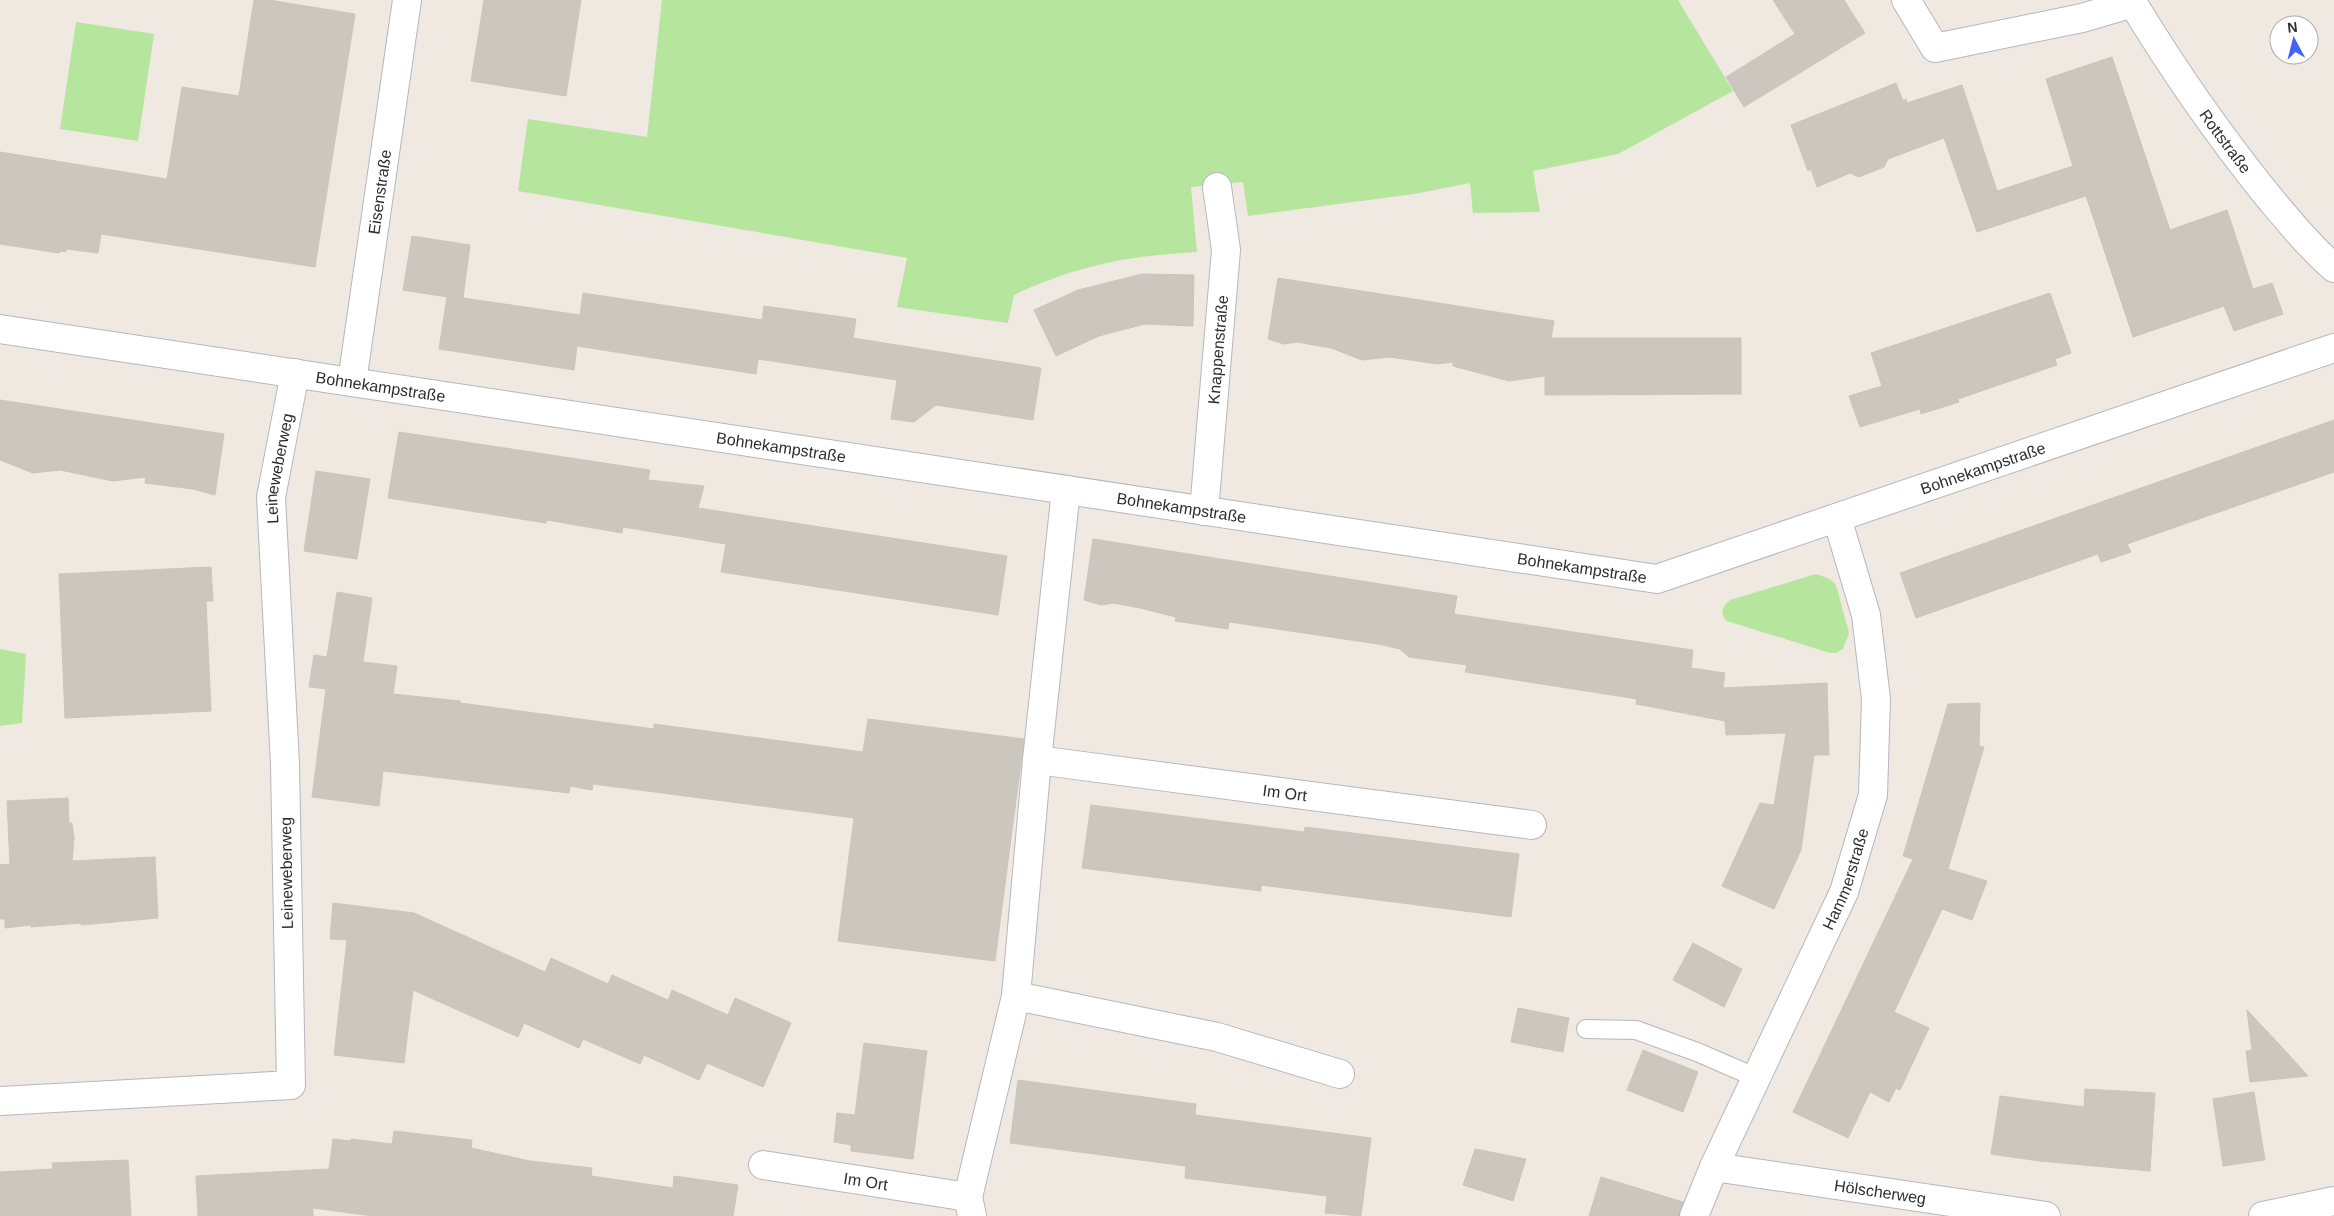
<svg xmlns="http://www.w3.org/2000/svg" width="2334" height="1216" viewBox="0 0 2334 1216" font-family="Helvetica,sans-serif">
<rect width="100%" height="100%" fill="#efe9e1"/>
<g fill="#b6e59e">
<path d="M662,0H1678L1733,91L1618,154L1533,171L1540,212L1473,213L1470,183L1414,194L1248,216L1243,182L1191,187L1197,252C1127,256 1078,265 1014,295L1008,323L897,307L907,258L518,191L528,119L647,137Z"/>
<polygon points="76,22 154,34 138,141 60,129"/>
<path d="M1816,574L1830,579L1836,585L1849,633L1843,649L1836,653H1830L1727,621C1719,613 1722,607 1730,600Z"/>
<polygon points="0,649 26,654 22,723 0,726"/>
</g>
<g fill="#cbc7bf" stroke="#cbc5ba">
<polygon points="254,0 269,0 355,14 315,267 101,234 98,253 66,249 66,252 60,251 59,253 0,244 0,152 167,179 182,87 239,96"/>
<polygon points="484,0 581,0 566,96 471,81"/>
<polygon points="1773,0 1844,0 1865,33 1744,107 1726,77 1795,34"/>
<polygon points="2112,57 2170,230 2227,210 2253,289 2272,283 2283,314 2234,331 2224,306 2133,337 2086,196 1977,232 1944,138 1888,159 1884,167 1859,177 1850,173 1817,187 1811,169 1808,171 1791,125 1896,83 1903,101 1906,99 1907,103 1962,85 1997,191 2073,166 2046,79"/>
<polygon points="412,236 470,245 463,298 580,315 583,293 762,320 764,306 856,319 853,338 1041,368 1033,420 936,405 914,422 891,419 897,380 758,359 756,374 577,346 574,370 439,349 447,297 403,290"/>
<polygon points="1142,274 1194,275 1193,326 1145,324 1099,336 1056,356 1034,310 1078,290"/>
<polygon points="1278,278 1554,321 1551,338 1741,338 1741,394 1545,395 1545,376 1509,381 1453,366 1453,362 1437,364 1390,357 1362,360 1331,348 1297,342 1284,344 1268,339"/>
<polygon points="2050,293 2071,353 2055,359 2057,365 1958,399 1959,402 1921,414 1920,409 1860,427 1849,396 1882,386 1871,353"/>
<polygon points="0,400 224,434 215,495 193,489 145,483 146,477 113,481 60,470 33,473 0,460"/>
<polygon points="2334,420 2334,472 2127,544 2131,552 2101,562 2098,554 1916,618 1900,573"/>
<polygon points="399,432 650,470 648,480 704,486 698,508 1007,556 998,615 721,572 726,544 623,527 622,533 547,520 546,523 388,498"/>
<polygon points="316,471 370,479 357,559 304,551"/>
<polygon points="1093,539 1457,596 1454,614 1693,650 1691,668 1725,673 1723,688 1827,683 1829,755 1814,755 1801,850 1774,909 1722,886 1760,803 1774,805 1786,733 1726,735 1725,721 1636,704 1637,699 1465,672 1467,665 1409,657 1400,649 1378,644 1229,622 1228,629 1175,621 1176,617 1140,608 1113,603 1101,605 1084,600"/>
<polygon points="211,567 213,601 206,601 211,711 65,718 59,574"/>
<polygon points="337,592 372,598 363,662 397,666 393,694 460,701 460,703 654,729 654,724 863,752 868,719 1024,739 995,961 838,941 854,818 593,784 592,790 570,786 569,793 383,771 379,806 312,797 326,689 309,687 314,655 327,657"/>
<polygon points="1980,703 1979,746 1984,747 1948,869 1987,881 1972,920 1942,909 1894,1012 1929,1028 1900,1090 1896,1088 1889,1102 1870,1092 1848,1138 1793,1112 1913,859 1903,856 1948,704"/>
<polygon points="68,798 69,823 72,823 74,839 72,861 155,857 158,918 81,925 81,923 31,927 31,925 5,928 5,919 0,919 0,865 10,864 7,801"/>
<polygon points="1091,805 1304,832 1305,827 1519,854 1511,917 1261,885 1261,891 1082,868"/>
<polygon points="333,903 414,913 545,972 551,958 608,984 612,975 668,1000 672,990 728,1015 735,998 791,1023 763,1087 707,1063 699,1080 644,1055 640,1064 583,1039 579,1048 524,1023 518,1037 413,990 404,1063 334,1055 347,940 330,939"/>
<polygon points="1693,943 1742,969 1724,1007 1673,980"/>
<polygon points="1518,1008 1569,1018 1563,1052 1511,1042"/>
<polygon points="2247,1010 2279,1044 2308,1076 2250,1082 2246,1051 2252,1050"/>
<polygon points="864,1043 927,1051 913,1159 851,1151 851,1145 834,1142 837,1113 855,1115"/>
<polygon points="1643,1050 1698,1072 1683,1112 1627,1090"/>
<polygon points="1018,1080 1196,1104 1195,1115 1371,1138 1361,1216 1325,1213 1327,1196 1185,1178 1186,1166 1010,1143"/>
<polygon points="2085,1089 2155,1093 2150,1171 2039,1161 1991,1154 2000,1096 2084,1107"/>
<polygon points="2254,1092 2265,1160 2223,1166 2213,1099"/>
<polygon points="394,1131 472,1140 471,1148 530,1161 592,1168 591,1176 673,1188 674,1176 738,1185 733,1216 373,1216 313,1208 313,1216 198,1216 196,1176 329,1169 333,1139 351,1141 351,1139 392,1144"/>
<polygon points="1475,1149 1526,1159 1513,1201 1463,1185"/>
<polygon points="128,1160 131,1216 0,1216 0,1172 53,1169 52,1163"/>
<polygon points="1601,1177 1683,1202 1679,1216 1589,1216"/>
</g>
<g fill="none" stroke-linecap="round" stroke-linejoin="round">
<g stroke="#b4b7c1" stroke-width="20">
<polyline id="lane" points="1586,1029 1636,1030 1697,1052 1757,1078"/>
</g>
<g stroke="#b4b7c1" stroke-width="30">
<g id="street">
<polyline points="1906,0 1935,48 2082,18 2133,3"/>
<path id="s1" d="M2131,0C2172,68 2217,133 2267,195C2288,220 2309,246 2334,268"/>
<path id="s2" d="M0,329L1657,579L2334,348"/>
<path id="s3" d="M352,382L407,0"/>
<path id="s4" d="M1204,511L1226,250L1217,187"/>
<path id="s5" d="M1037,760L1532,825"/>
<polyline points="1016,996 1217,1037 1340,1074"/>
<path id="s6" d="M0,1101L291,1085L285,764L271,497L295,373"/>
<path id="s7" d="M763,1165L968,1197"/>
<path id="s8" d="M1714,1167L2046,1216"/>
<polyline points="972,1216 968,1197 1016,996 1037,760 1066,490"/>
<path id="s9" d="M1694,1216L1714,1167L1844,892L1873,795L1876,699L1866,615L1837,518"/>
<polyline points="2263,1216 2334,1201"/>
</g>
</g>
<use href="#lane" stroke="#fff" stroke-width="18"/>
<use href="#street" stroke="#fff" stroke-width="28"/>
</g>
<g text-anchor="middle" stroke-width="4.5" stroke-linejoin="round" paint-order="stroke">
<g font-size="16" fill="#2e2e2e" stroke="#fff">
<text dy="6" stroke="none"><textPath href="#s1" startOffset="170">Rottstraße</textPath></text>
<text dy="6" stroke="none"><textPath href="#s3" startOffset="192">Eisenstraße</textPath></text>
<text dy="6" stroke="none"><textPath href="#s4" startOffset="162">Knappenstraße</textPath></text>
<text dy="6" stroke="none"><textPath href="#s2" startOffset="385">Bohnekampstraße</textPath></text>
<text dy="6" stroke="none"><textPath href="#s2" startOffset="790">Bohnekampstraße</textPath></text>
<text dy="6" stroke="none"><textPath href="#s2" startOffset="2020">Bohnekampstraße</textPath></text>
<text dy="6" stroke="none"><textPath href="#s6" startOffset="909">Leineweberweg</textPath></text>
<text dy="6" stroke="none"><textPath href="#s2" startOffset="1195">Bohnekampstraße</textPath></text>
<text dy="6" stroke="none"><textPath href="#s2" startOffset="1600">Bohnekampstraße</textPath></text>
<text dy="6" stroke="none"><textPath href="#s5" startOffset="250">Im Ort</textPath></text>
<text transform="translate(286 873) rotate(-91)" y="6">Leineweberweg</text>
<text dy="6" stroke="none"><textPath href="#s9" startOffset="370">Hammerstraße</textPath></text>
<text dy="6" stroke="none"><textPath href="#s7" startOffset="104">Im Ort</textPath></text>
<text dy="6" stroke="none"><textPath href="#s8" startOffset="168">Hölscherweg</textPath></text>
</g>
</g>
<g transform="translate(2294 40) rotate(353)"><circle r="24" fill="#ffffff" stroke="#ababab"/>
<path d="M0-4L9 19L0 12L-9 19Z" fill="#4264fb"/>
<text y="-8" font-size="14" font-weight="bold" text-anchor="middle" fill="#2e2e2e">N</text>
</g>
</svg>
